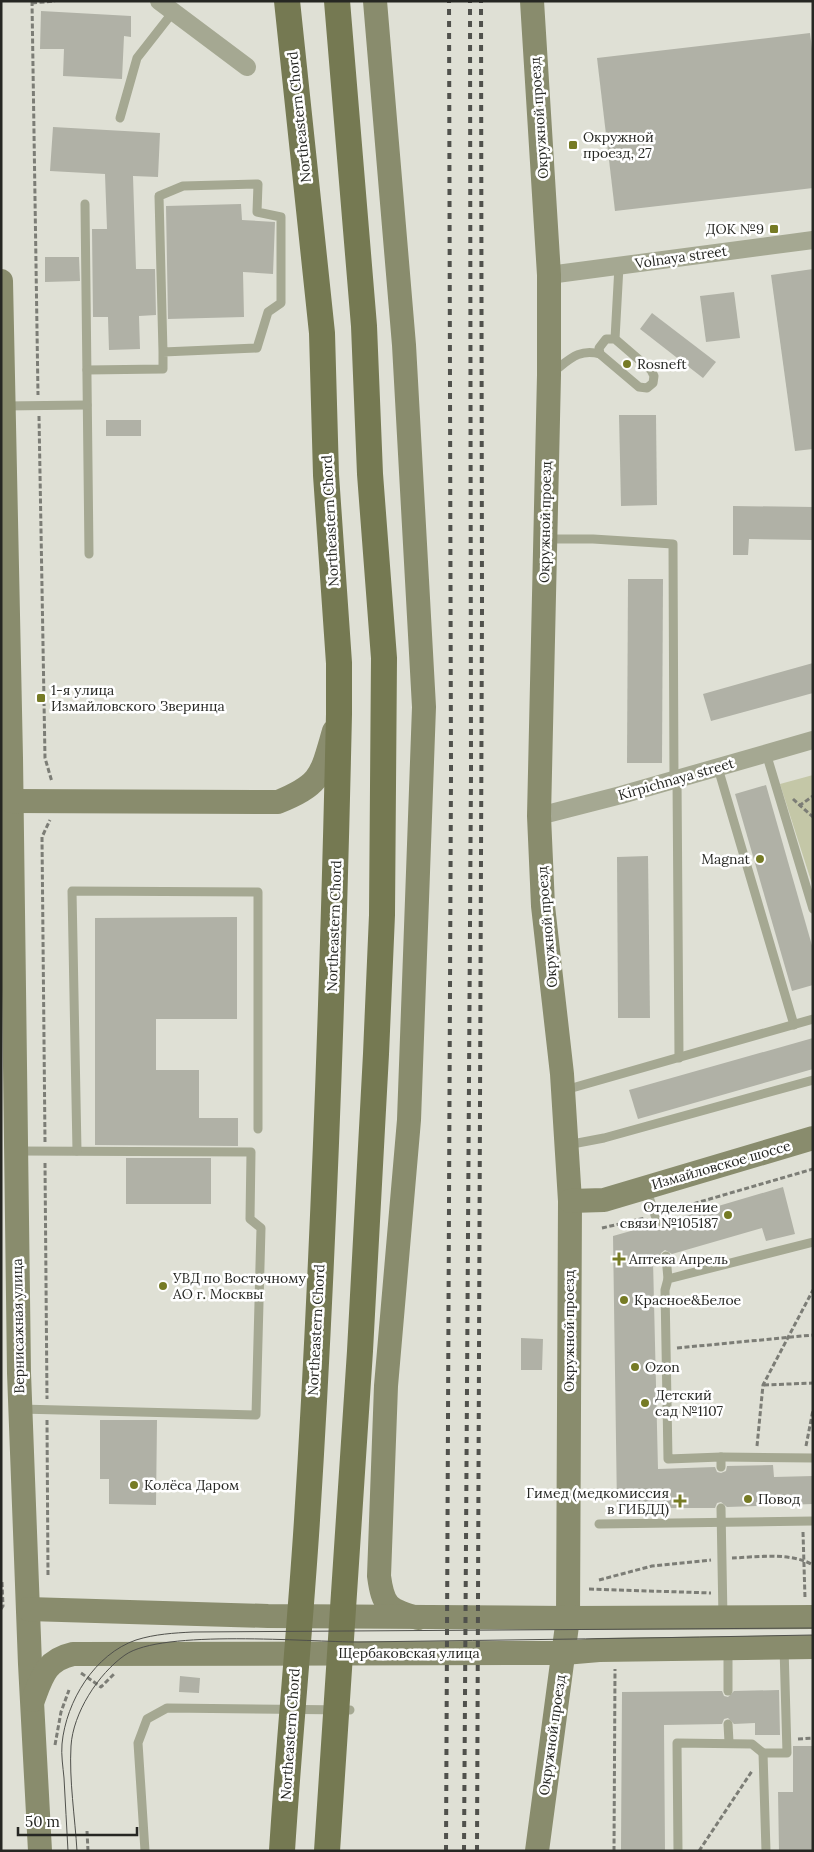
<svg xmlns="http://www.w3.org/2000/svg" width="814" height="1852" viewBox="0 0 814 1852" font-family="Lora,serif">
<rect width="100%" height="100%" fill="#dfe0d5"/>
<polygon fill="#c4c7a7" points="813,775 813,887 780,784"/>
<g fill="#b0b1a6">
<polygon points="41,11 131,16 131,37 124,36 122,79 63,76 64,49 40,49"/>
<polygon points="810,33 813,57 813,188 615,211 597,58"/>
<polygon points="53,127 160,133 158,177 133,176 136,269 155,269 156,315 139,316 140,349 109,350 108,317 93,317 92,229 107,229 105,174 50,171"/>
<polygon points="241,204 242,220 275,222 273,274 243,272 244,317 168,319 166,206"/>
<polygon points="45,257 79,257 80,281 45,282"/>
<polygon points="813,269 813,449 795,451 771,275"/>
<polygon points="734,292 740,338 706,342 700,296"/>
<polygon points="652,313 716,362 703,378 640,329"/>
<polygon points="619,415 656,415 657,505 621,506"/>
<rect x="106" y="420" width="35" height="16"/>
<polygon points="733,506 813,507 813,540 749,539 748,555 733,555"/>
<polygon points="628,579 663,579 662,763 627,763"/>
<polygon points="813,663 813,693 711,721 703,694"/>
<polygon points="766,785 813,949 813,985 792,991 735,794"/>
<polygon points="648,856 650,1018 618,1018 617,857"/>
<polygon points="237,917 237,1019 156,1019 156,1070 199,1070 199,1118 238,1118 238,1146 95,1145 95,918"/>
<polygon points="813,1038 813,1069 638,1119 629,1090"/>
<rect x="126" y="1158" width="85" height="46"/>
<polygon points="783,1187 795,1234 766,1241 762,1228 672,1254 665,1250 661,1253 660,1258 653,1260 658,1469 715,1467 717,1472 721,1473 726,1471 727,1466 773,1465 774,1477 813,1476 813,1504 727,1507 721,1502 717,1503 715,1508 617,1508 613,1236 652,1225 654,1229 660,1230 663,1228 664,1222"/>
<polygon points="521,1338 543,1339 542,1370 521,1370"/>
<polygon points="100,1420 157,1420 156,1505 109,1504 109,1479 100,1479"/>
<polygon points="180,1676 200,1678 199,1693 179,1692"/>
<polygon points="779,1690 780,1735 755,1735 755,1723 734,1724 728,1718 724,1719 722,1724 664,1725 665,1851 621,1851 622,1692 722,1691 724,1696 728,1697 734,1691"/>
<polygon points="793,1746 813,1746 813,1851 779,1851 778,1792 793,1792"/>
</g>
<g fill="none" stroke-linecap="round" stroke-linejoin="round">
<g stroke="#7c7d76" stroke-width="3" stroke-dasharray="5 2.5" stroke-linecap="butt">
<polyline points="32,1 38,395"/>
<polyline points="32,3 55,1"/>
<polyline points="39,416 45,758 52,782"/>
<polyline points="793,799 813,817"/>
<polyline points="799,806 813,796"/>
<polyline points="45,1142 42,837 50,820"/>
<polyline points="45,1163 47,1399"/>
<polyline points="665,1212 813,1169"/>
<polyline points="602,1228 645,1218"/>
<polyline points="677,1348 813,1335"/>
<polyline points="764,1385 813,1383"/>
<polyline points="47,1420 48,1577"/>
<polyline points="757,1446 763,1385 813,1290"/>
<polyline points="806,1446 813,1410"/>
<polyline points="803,1532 805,1598"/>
<path d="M732,1558C757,1557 791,1552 813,1565"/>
<polyline points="599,1580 652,1566 711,1560"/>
<polyline points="589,1589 711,1593"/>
<polyline points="1,1609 3,1606 2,1582"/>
<polyline points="81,1673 101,1687 115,1673"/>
<polyline points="798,1739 813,1738"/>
<polyline points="55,1745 61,1712 69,1690"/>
<polyline points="87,1831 88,1851"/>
<polyline points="614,1851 615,1669"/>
<polyline points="699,1851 752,1771"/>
</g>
<g stroke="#a5a892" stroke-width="9">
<polyline points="120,118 137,58 173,12"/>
<polyline points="85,204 89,554"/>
<polyline points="615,339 606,339 599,348 600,354 639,387 647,388 653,383 654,376 651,370 615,339 619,266"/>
<polyline points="87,370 163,369 163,352 257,348 268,312 281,303 281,217 257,212 258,184 183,186 159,196 163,352"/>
<path d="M553,372C569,360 579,348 600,354"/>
<polyline points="4,406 87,405"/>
<polyline points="546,539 593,539 673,544 674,780"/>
<polyline points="766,753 813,909"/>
<polyline points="718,768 794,1025"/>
<polyline points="677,779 679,1058"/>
<polyline points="565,1090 813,1019"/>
<polyline points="567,1145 604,1138 813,1080"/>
<polyline points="18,1151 251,1152 250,1219 261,1228 256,1415 20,1409"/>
<polyline points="77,1151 72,891 258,892 258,1129"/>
<polyline points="646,1188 658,1224"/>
<polyline points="666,1256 668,1279"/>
<polyline points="721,1457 813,1458"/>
<polyline points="721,1467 721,1457 668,1459 665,1290 668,1279 813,1242"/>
<polyline points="721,1508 723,1618"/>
<polyline points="599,1524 813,1521"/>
<polyline points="728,1648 728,1691"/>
<polyline points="728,1724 729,1742"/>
<polyline points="145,1851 138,1743 147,1719 167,1708 350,1710"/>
<polyline points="678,1851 677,1743 752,1744 763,1753"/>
<polyline points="766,1851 763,1753 787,1753 784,1647"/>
</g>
<g stroke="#a5a892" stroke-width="18">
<polyline points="159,1 247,67"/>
<polyline points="549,275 813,240"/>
<polyline points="539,816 621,795 813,740"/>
</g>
<g stroke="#898c6d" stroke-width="24">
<path d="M375,1L404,345L424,707L409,1120L386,1386L379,1576C383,1606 388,1610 418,1618"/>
<polyline points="532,1 549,275 549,375 539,816 543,906 562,1074 570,1201 568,1618 537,1851"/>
<polyline points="1,281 11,758 19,1373 30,1664 40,1851"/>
<path d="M11,801L278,802C322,784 321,775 334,731"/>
<polyline points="570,1201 604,1200 813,1138"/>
<polyline points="28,1609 268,1616 568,1618 813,1617"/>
<path d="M33,1700C42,1676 46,1660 73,1654L564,1653L599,1650L813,1647"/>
</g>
<g stroke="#757952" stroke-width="26">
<path d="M282,1851C289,1740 300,1630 307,1520C324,1252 333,983 339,714V663L326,475L322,333L287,1"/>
<polyline points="327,1851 360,1351 376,1054 382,915 384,658 370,474 364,326 337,1"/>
</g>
<g stroke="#50514c" stroke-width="1">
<path d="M68,1851C67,1827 65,1802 64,1778C63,1767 61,1755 62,1744C66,1701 95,1654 136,1640C155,1634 174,1633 193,1632L813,1628"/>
<path d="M77,1851C75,1817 69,1780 71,1746C73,1713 98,1674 125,1655C162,1629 308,1642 359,1642C510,1640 661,1638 813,1635"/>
</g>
<g stroke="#50514c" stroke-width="4" stroke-dasharray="6 6" stroke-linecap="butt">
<polyline points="446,1851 451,772 449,1"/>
<polyline points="464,1851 471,773 470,1"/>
<polyline points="477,1851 482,607 481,1"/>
</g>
</g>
<g fill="#767b25" stroke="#fff" stroke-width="2">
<rect x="568" y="140" width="10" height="10" rx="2.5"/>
<rect x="769" y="224" width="10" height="10" rx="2.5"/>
<circle cx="627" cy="364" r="5"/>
<rect x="36" y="693" width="10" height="10" rx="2.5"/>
<circle cx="760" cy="859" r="5"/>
<circle cx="728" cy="1215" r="5"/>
<path d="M616.5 1251.5h5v5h5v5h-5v5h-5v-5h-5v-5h5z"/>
<circle cx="163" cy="1286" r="5"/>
<circle cx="624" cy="1300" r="5"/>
<circle cx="635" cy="1367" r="5"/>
<circle cx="645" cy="1403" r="5"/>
<circle cx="134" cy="1485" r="5"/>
<circle cx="748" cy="1499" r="5"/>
<path d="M677.5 1493.5h5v5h5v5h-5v5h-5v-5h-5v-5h5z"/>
</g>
<g text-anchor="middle" stroke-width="5" stroke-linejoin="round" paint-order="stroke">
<g font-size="14" fill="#262723" stroke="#fff">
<text transform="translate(299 117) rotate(-96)" y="5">Northeastern Chord</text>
<text transform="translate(539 118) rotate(-94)" y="5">Окружной проезд</text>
<text transform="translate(681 257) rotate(-8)" y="5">Volnaya street</text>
<text transform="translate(330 521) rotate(-93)" y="5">Northeastern Chord</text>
<text transform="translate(545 522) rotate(-89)" y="5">Окружной проезд</text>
<text transform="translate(676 779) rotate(-16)" y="5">Kirpichnaya street</text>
<text transform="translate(334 926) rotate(-88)" y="5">Northeastern Chord</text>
<text transform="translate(547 927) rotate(-95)" y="5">Окружной проезд</text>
<text transform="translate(721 1165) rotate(-16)" y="5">Измайловское шоссе</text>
<text transform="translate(18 1326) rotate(-91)" y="5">Вернисажная улица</text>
<text transform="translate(316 1330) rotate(-87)" y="5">Northeastern Chord</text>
<text transform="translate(569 1331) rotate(-90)" y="5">Окружной проезд</text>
<text x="409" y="1658">Щербаковская улица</text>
<text transform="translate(290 1734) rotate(-86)" y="5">Northeastern Chord</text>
<text transform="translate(552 1735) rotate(-82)" y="5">Окружной проезд</text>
</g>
<g font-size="14" fill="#262723" stroke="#fff" text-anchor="start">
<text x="583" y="142">Окружной<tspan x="583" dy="16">проезд, 27</tspan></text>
<text x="764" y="234" text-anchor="end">ДОК №9</text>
<text x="637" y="369">Rosneft</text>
<text x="51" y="695">1-я улица<tspan x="51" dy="16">Измайловского Зверинца</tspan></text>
<text x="750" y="864" text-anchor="end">Magnat</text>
<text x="718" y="1212" text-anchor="end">Отделение<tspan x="718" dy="16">связи №105187</tspan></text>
<text x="629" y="1264">Аптека Апрель</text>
<text x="173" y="1283">УВД по Восточному<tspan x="173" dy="16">АО г. Москвы</tspan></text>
<text x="634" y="1305">Красное&amp;Белое</text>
<text x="645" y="1372">Ozon</text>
<text x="655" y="1400">Детский<tspan x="655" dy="16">сад №1107</tspan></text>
<text x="144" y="1490">Колёса Даром</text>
<text x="669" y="1498" text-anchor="end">Гимед (медкомиссия<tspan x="669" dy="16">в ГИБДД)</tspan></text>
<text x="758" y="1504">Повод</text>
</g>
</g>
<rect width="814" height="1852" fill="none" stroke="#262723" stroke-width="5"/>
<path d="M18 1827v8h119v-8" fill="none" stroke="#262723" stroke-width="2.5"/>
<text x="25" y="1827" font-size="15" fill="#262723" stroke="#ffffff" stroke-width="4" paint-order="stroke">50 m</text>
</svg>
